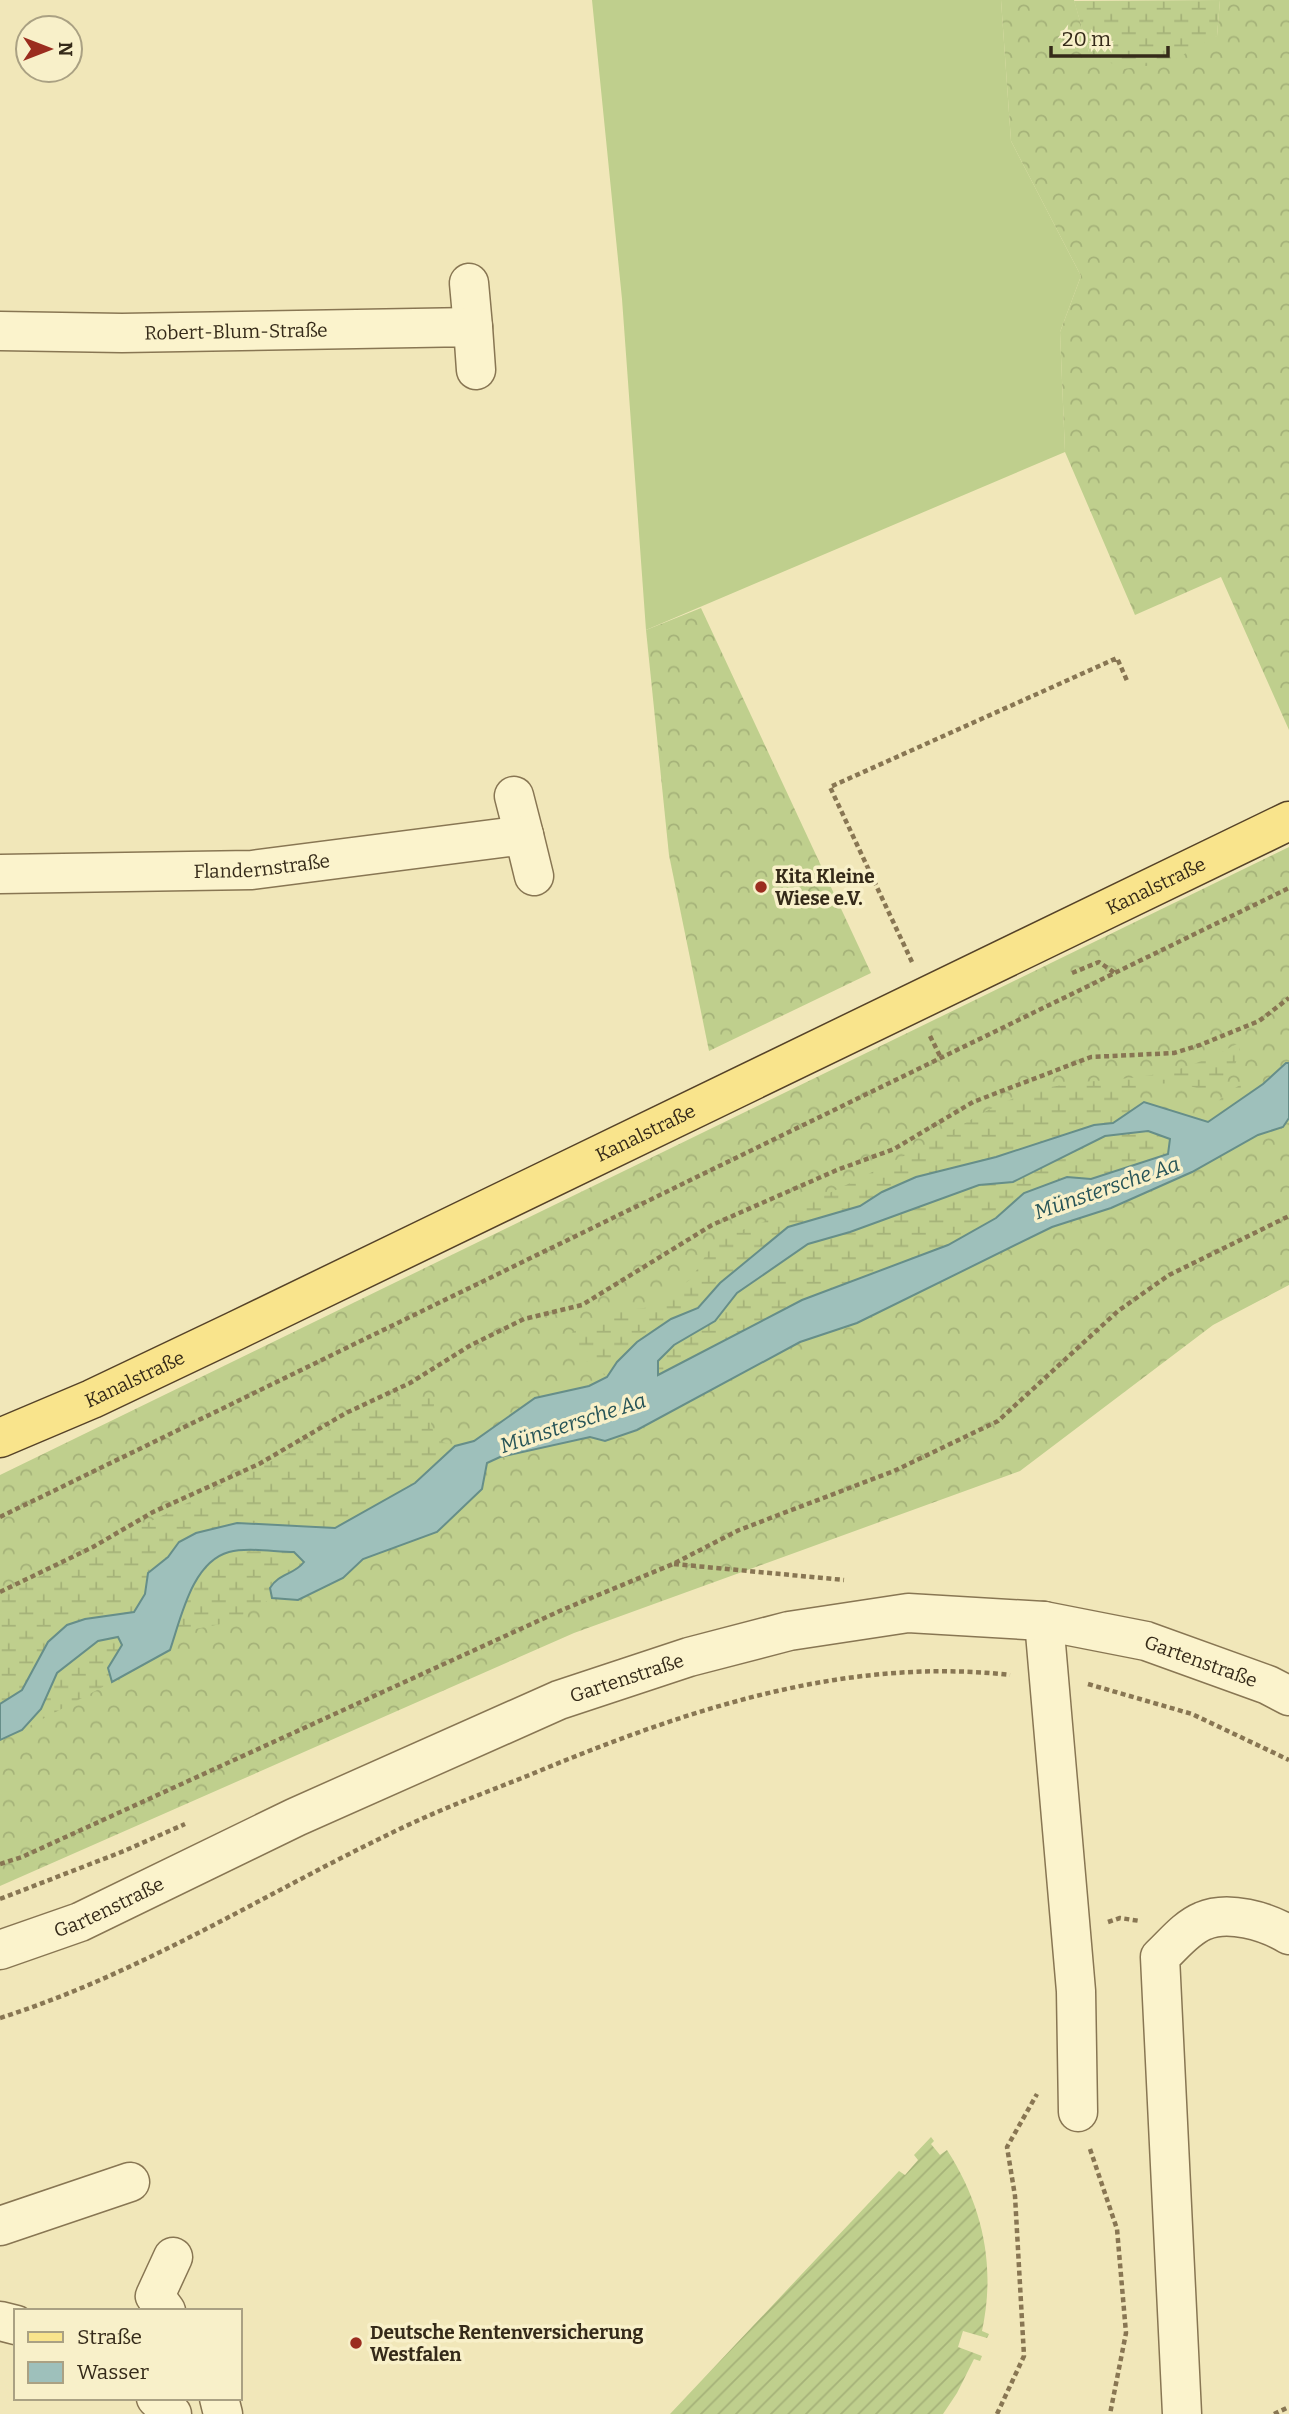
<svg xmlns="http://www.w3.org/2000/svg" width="1289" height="2414" viewBox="0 0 1289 2414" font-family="Bitter,serif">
<defs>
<pattern id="forest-crowns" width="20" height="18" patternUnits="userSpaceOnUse" patternTransform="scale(1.75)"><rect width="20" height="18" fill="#bfcf8d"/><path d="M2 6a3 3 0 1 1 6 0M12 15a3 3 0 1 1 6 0" fill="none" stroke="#a5b279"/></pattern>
<pattern id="wetland-marsh" width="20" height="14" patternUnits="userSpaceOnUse" patternTransform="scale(1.75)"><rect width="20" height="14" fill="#bfcf8d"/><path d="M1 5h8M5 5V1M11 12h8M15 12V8" fill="none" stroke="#a5b279"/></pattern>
<pattern id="garden-furrows" width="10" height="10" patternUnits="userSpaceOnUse" patternTransform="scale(1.75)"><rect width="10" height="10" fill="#bfcf8d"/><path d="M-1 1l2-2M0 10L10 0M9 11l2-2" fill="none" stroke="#a5b279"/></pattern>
</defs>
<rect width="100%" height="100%" fill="#f1e7b9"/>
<polygon fill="#bfcf8d" points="592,0 1001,0 1011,141 1081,276 1060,332 1065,452 646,630 622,299"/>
<g fill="url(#forest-crowns)">
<polygon points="1001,0 1074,0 1089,52 1217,36 1220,0 1289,0 1289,730 1221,577 1135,615 1065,452 1060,332 1081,276 1011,141"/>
<polygon points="701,608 871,973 709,1051 669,855 646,630"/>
<polygon points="1289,847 1289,1285 1213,1325 1020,1471 574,1633 0,1886 0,1475"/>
</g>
<g fill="url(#wetland-marsh)">
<polygon points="1220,0 1217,36 1168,63 1123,69 1089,52 1074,1"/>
<path d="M1241,1042C1235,1073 1231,1077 1203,1090C1180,1081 1139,1078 1123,1102H1144L1113,1123L1094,1125L996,1157L916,1177L882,1192L860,1206L832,1216L751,1258L720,1283L698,1308L671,1319L637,1342L617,1362L607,1377L579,1355L564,1337L610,1312L652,1307L691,1279L716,1239C793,1214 863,1177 935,1140C965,1124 992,1105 1025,1094C1072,1078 1115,1083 1162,1073C1190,1068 1216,1055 1241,1042Z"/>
<path d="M1242,1084H1263L1208,1122C1210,1104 1227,1092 1242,1084Z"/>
<polygon points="1148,1131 1170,1139 1168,1154 1091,1179 1066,1177 1024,1193 996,1218 948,1245 802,1300 658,1376 657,1361 674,1345 715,1321 737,1293 808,1244 850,1232 980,1185 1013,1182 1105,1136"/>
<polygon points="435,1398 431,1424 436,1440 455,1446 415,1483 335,1528 237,1523 196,1533 179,1542 168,1557 148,1573 145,1594 134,1613 85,1619 48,1642 22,1690 0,1704 0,1596 292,1451 384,1399"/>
<path d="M232,1551L294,1552L304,1562C294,1575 279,1573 270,1588L272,1598L231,1622L185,1631L170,1650C182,1613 192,1566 232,1551Z"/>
<polygon points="118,1637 122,1645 108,1668 112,1682 22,1730 41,1709 57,1673 98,1641"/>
</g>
<path fill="url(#garden-furrows)" d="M931,2137L934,2141L931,2144L940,2155L947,2150C983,2206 996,2266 982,2331L989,2334L987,2338L963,2331L958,2347L982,2356L980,2361L974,2359L957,2393L943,2414H670L899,2171L905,2175L918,2160L914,2155Z"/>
<path fill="#9ec0bb" stroke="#668e89" stroke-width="2" fill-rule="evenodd" d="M1286,1063H1289V1118L1283,1127L1258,1135L1192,1172L1111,1208L1052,1227L857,1323L800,1342L637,1430L605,1441L590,1437L500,1457L487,1463L482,1489L437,1532L363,1559L343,1578L298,1600L272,1598L270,1588C279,1573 294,1575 304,1562L294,1552C275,1552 248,1547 229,1552C192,1562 181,1618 170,1650L112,1682L108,1668L122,1645L118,1637L98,1641L57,1673L41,1709L22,1730L0,1740V1704L22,1690L48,1642L67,1625L85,1619L134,1612L145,1594L148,1573L168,1557L179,1542L196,1533L237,1523L335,1528L415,1483L455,1446L474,1441L535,1398L589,1386L607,1377L617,1362L637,1342L671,1319L698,1308L720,1283L788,1227L860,1206L882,1192L916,1177L996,1157L1094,1125L1113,1123L1144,1102L1208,1122L1263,1084ZM1148,1131L1170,1139L1168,1154L1091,1179L1067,1177L1024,1193L996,1218L948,1245L802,1300L658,1375V1361L674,1345L715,1321L737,1293L808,1244L850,1232L979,1185L1013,1182L1105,1136Z"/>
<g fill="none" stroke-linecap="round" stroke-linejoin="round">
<g stroke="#887653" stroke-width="41">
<g id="minor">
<polyline points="469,283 473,327"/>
<path id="s1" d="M0,331L122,333L473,327L476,370"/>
<polyline points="514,796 524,835"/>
<path id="s2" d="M0,874L252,870L524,835L534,876"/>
<polyline points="1044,1621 1076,1991 1078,2112"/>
<path id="s3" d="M0,1950L80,1922L296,1817L559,1700L689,1657L789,1631L908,1613L1044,1621L1146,1641L1268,1685L1289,1696"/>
<polyline points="0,2226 130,2182"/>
<polyline points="166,2311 155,2296 173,2257"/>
<polyline points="0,2321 16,2325"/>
<polyline points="156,2398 172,2414"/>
<polyline points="219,2398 223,2414"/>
<path d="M1182,2414L1160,1957C1173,1945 1186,1928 1203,1921C1228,1910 1266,1921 1289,1935"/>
</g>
</g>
<g stroke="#554228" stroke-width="41">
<g id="major">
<path id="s4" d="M0,1438L92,1399L235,1331L1289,821"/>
</g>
</g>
<g stroke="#887653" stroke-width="4.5" stroke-dasharray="5 3.5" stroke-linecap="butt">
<polyline points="912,962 830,787 1117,658 1128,683"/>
<polyline points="1072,973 1099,962 1115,973"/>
<polyline points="930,1036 941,1058"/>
<polyline points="0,1517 1289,888"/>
<polyline points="674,1564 844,1580"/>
<polyline points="0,1592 93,1547 153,1512 259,1464 346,1413 410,1383 471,1345 524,1319 582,1305 712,1225 837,1170 894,1149 973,1102 1091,1057 1174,1053 1200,1045 1259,1021 1289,998"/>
<polyline points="1088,1684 1192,1714 1289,1760"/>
<polyline points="0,1864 22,1857 562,1610 673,1564 739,1530 894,1471 998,1421 1118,1311 1169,1275 1289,1216"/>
<polyline points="0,1899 124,1851 185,1824"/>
<polyline points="1108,1922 1120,1918 1140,1921"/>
<path d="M0,2018C145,1972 270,1890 406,1826C446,1807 487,1792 527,1776C681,1712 841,1656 1010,1675"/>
<polyline points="1090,2149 1117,2229 1126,2333 1110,2414"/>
<polyline points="997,2414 1024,2356 1015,2196 1007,2147 1037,2094"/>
<polyline points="1274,2414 1289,2407"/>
</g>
<use href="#minor" stroke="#fbf3cc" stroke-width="38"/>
<use href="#major" stroke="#f9e48c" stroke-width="38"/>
</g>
<g fill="#9b2d1f" stroke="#f8f0c9" stroke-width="2.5">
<circle cx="761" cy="887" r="7"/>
<circle cx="356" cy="2343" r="7"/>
</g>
<g text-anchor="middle" stroke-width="7" stroke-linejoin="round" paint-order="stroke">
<g font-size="19" fill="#352a19" stroke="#f8f0c9">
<text dy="7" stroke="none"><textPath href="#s1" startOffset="236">Robert-Blum-Straße</textPath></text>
<text dy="7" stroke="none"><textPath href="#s2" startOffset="262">Flandernstraße</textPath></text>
<text dy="7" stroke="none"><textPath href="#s4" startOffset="1281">Kanalstraße</textPath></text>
<text dy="7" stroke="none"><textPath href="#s4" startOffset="714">Kanalstraße</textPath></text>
<text dy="7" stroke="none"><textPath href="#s4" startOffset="147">Kanalstraße</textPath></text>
<text dy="7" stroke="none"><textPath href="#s3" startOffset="1272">Gartenstraße</textPath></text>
<text dy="7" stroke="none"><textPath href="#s3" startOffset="684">Gartenstraße</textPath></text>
<text dy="7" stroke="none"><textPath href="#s3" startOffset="117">Gartenstraße</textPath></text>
</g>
<g font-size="19" font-weight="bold" fill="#352a19" stroke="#f8f0c9" text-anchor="start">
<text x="775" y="883">Kita Kleine<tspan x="775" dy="22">Wiese e.V.</tspan></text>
<text x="370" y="2339">Deutsche Rentenversicherung<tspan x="370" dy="22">Westfalen</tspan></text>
</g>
<g font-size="21" font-style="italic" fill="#275457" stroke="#f8f0c9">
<text transform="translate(1107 1188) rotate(-19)" y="7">Münstersche Aa</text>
<text transform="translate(573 1423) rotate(-18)" y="7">Münstersche Aa</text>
</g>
</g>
<rect x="14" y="2309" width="228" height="91" fill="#f8f0c9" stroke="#aaa183" stroke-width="2"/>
<rect x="28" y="2332" width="35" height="10" fill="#f9e48c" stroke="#aaa183" stroke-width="2"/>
<text x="77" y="2344" font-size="21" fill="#352a19">Straße</text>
<rect x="28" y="2362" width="35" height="21" fill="#9ec0bb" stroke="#aaa183" stroke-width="2"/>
<text x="77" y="2379" font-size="21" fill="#352a19">Wasser</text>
<g transform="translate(49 49) rotate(90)"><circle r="33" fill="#f8f0c9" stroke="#aaa183" stroke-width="2"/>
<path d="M0-5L12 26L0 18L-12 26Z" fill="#9b2d1f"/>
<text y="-10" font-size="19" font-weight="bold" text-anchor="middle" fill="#352a19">N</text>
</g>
<path d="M1051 46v10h117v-10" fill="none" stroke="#352a19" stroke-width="3.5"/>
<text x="1062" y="46" font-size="21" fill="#352a19" stroke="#f8f0c9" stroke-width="5" paint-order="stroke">20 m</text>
</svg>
